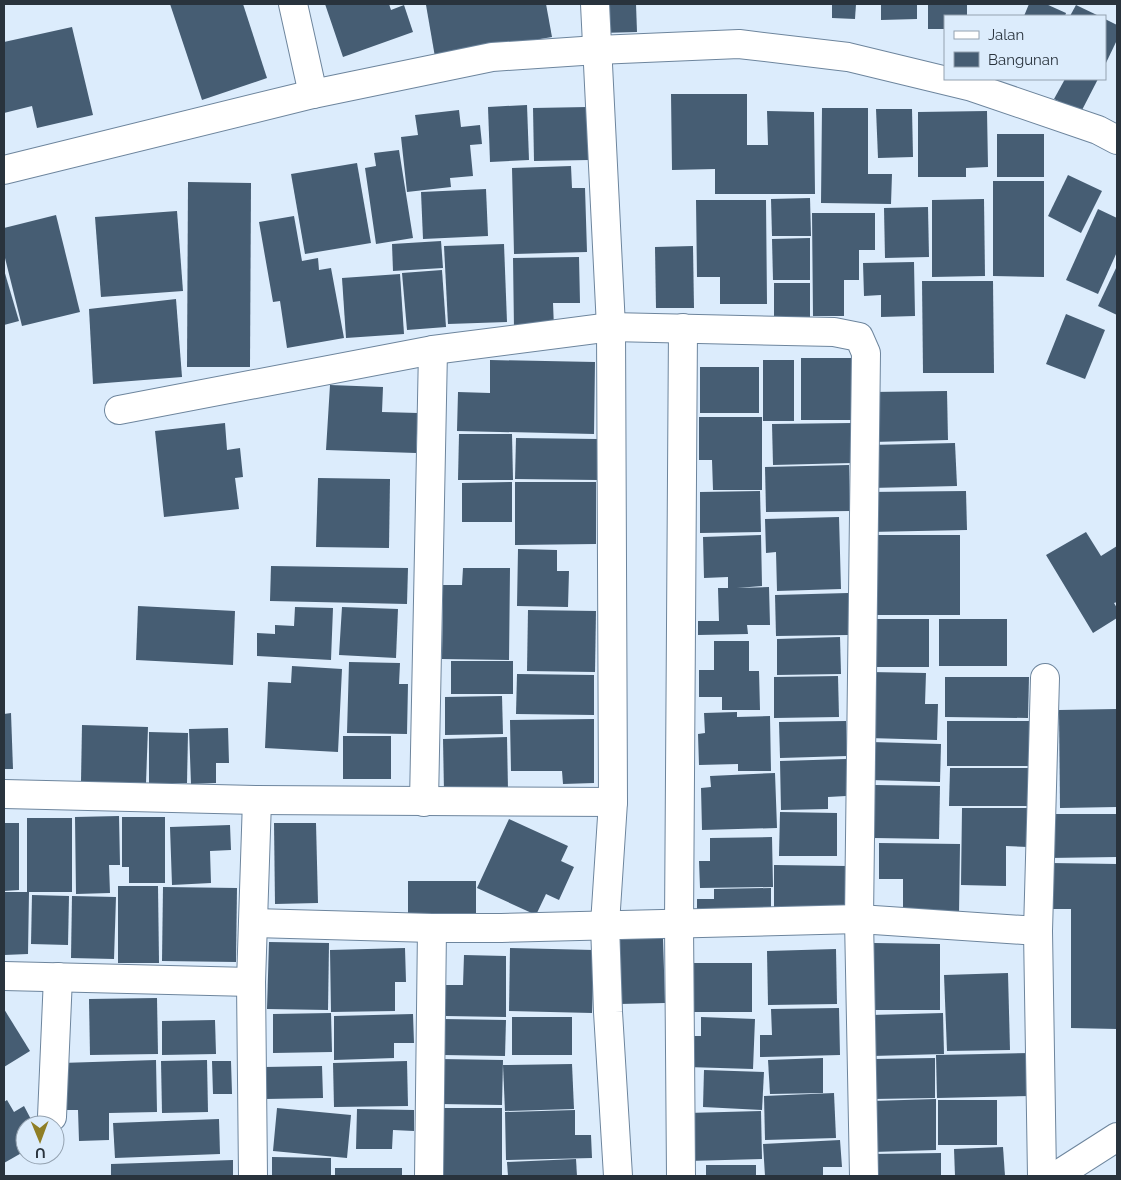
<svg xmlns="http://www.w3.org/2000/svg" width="1121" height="1180" viewBox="0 0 1121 1180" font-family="Raleway,sans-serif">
<rect width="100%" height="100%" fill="#dcecfc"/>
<g fill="#465d73">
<polygon points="170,4 243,4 267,78 202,100"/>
<polygon points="325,4 389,4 391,10 404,5 413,32 343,57"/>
<polygon points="436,4 546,4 552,37 435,57 426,5"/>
<polygon points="600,4 636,4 637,32 601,33"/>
<polygon points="832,4 856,4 855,19 832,18"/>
<polygon points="881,4 917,4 917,19 881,20"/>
<polygon points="928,4 967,4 967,16 945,16 945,29 928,29"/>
<polygon points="1029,4 1046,4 1066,13 1065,16 1024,16"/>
<polygon points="1076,5 1099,16 1070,16"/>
<polygon points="1105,19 1117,25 1117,40 1105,65"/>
<polygon points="72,27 93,115 37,128 32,106 4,113 4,42"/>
<polygon points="1065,79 1098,79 1081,112 1054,99"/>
<polygon points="671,94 747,94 747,145 768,145 767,111 814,112 815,194 715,194 715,169 672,170"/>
<polygon points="527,105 529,160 490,162 488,107"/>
<polygon points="588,107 589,160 534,161 533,108"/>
<polygon points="822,108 868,108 868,174 892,174 891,204 821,203"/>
<polygon points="876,109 912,109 913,157 878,158"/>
<polygon points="459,110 461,127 480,125 482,144 470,145 473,176 450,178 451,187 407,192 401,137 418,135 415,115"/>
<polygon points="987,111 988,167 966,168 966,177 918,177 918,112"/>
<rect x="997" y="134" width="47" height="43"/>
<polygon points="399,150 413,238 376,244 365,168 376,166 374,153"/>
<polygon points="357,163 371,243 305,254 291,174"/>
<polygon points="571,166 572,188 585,188 587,252 514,254 512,168"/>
<polygon points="1068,175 1102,191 1081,233 1048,216"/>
<polygon points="993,181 1044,181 1044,277 993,276"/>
<polygon points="188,182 251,183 250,367 187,367"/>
<polygon points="486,189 488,236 423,239 421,192"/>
<polygon points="810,198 811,236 772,236 771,199"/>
<polygon points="984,199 985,276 932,277 932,200"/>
<polygon points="696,200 766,200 767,304 720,304 720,277 697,277"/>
<polygon points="928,207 929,257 885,258 884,208"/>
<polygon points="1098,209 1117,218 1117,252 1098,294 1066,280"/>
<polygon points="177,211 183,291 101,297 95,217"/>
<polygon points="812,213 875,213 875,250 859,250 859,280 844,280 844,316 813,316"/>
<polygon points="56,215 80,312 22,326 4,254 4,228"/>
<polygon points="294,216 302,261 318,258 319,270 331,268 344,338 287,348 280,301 273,302 259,222"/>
<polygon points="810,238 810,280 773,280 772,239"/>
<polygon points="441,241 443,268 393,271 392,244"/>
<polygon points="504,244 507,322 448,324 444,246"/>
<polygon points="693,246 694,308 656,308 655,247"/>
<polygon points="579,257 580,303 553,303 554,328 514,329 513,258"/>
<polygon points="914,262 915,316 881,317 881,295 864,296 863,263"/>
<polygon points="1117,266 1117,315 1098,306"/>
<polygon points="4,270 19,321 4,325"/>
<polygon points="442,270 446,327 407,330 402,273"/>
<polygon points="400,274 404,334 346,338 342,278"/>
<polygon points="922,281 993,281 994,373 923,373"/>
<polygon points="774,283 810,283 810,317 774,318"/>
<polygon points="176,299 182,377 93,384 89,309"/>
<polygon points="1066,314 1105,330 1085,379 1046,364"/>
<rect x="801" y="358" width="53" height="62"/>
<polygon points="490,360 595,362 594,434 457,431 458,392 490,393"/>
<rect x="763" y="360" width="31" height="61"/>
<rect x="700" y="367" width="59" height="46"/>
<polygon points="330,385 383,387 382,412 418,413 416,453 326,450"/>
<polygon points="947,391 948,440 873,442 872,392"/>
<polygon points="699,417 762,417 762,490 713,490 712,460 699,460"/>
<polygon points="225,423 227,450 240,448 243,477 235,478 239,509 164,517 155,431"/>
<polygon points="852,423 852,463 773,465 772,424"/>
<polygon points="459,434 512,434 513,480 458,480"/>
<polygon points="516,438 597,439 597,480 515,479"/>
<polygon points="955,443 957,486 871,488 870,445"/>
<polygon points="849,465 850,511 766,512 765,467"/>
<polygon points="318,478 390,479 389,548 316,547"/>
<polygon points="512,482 512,522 462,522 462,483"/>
<polygon points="515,482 596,482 596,544 515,545"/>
<polygon points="760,491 761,532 700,533 700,492"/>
<polygon points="966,491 967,530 869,532 868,492"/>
<polygon points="839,517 841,589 777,591 776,552 766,553 765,519"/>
<polygon points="1086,532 1101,556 1117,546 1117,602 1114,603 1117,608 1117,618 1093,633 1046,555"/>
<polygon points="761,535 762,586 737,588 769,587 770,625 747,625 748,634 698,635 698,621 719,621 718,588 728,588 728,577 704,578 703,537"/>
<rect x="869" y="535" width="91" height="80"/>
<polygon points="518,549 557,550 557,571 569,571 568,607 517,606"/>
<polygon points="271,566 408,568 407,604 270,601"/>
<polygon points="463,568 510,568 509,660 442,659 443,585 462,585"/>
<polygon points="848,593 848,635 776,636 775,595"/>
<polygon points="138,606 235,611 233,665 136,660"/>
<polygon points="295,607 333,608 331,660 257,656 257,633 275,634 275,625 294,626"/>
<polygon points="342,607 398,609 396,658 339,655"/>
<polygon points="528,610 596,611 595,672 527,671"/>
<rect x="871" y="619" width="58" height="48"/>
<rect x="939" y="619" width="68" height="47"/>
<polygon points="840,637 841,674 777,675 777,639"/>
<polygon points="714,641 749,641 749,671 759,671 760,710 722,710 722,697 699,697 699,670 714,670"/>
<rect x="451" y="661" width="62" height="33"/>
<polygon points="349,662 400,663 399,684 408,684 407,734 347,733"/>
<polygon points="292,666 342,669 338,752 265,748 268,682 291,683"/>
<polygon points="870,672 926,673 925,704 938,704 937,740 869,738"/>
<polygon points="517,674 594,675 594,715 516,714"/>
<polygon points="838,676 839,717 774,718 774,677"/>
<polygon points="945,677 1029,677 1028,718 945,717"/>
<polygon points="502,696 503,734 445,735 445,697"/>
<polygon points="1117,709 1117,807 1060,808 1059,710"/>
<polygon points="737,712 737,717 770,716 771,771 738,771 738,764 699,765 698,734 705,733 704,713"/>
<polygon points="11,713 13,769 4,769 4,714"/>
<polygon points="594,719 594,783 563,784 562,771 511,771 510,720"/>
<polygon points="846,721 847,756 780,758 779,722"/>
<polygon points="947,721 1030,721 1029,766 947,766"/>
<polygon points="82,725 148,727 146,783 81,782"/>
<polygon points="228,728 229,763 216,763 216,783 191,784 189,729"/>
<polygon points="149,732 188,733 187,783 149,783"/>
<rect x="343" y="736" width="48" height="43"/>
<polygon points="507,737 508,790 444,792 443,739"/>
<polygon points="871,742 941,744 940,782 870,780"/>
<polygon points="846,759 846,796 828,797 828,809 781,810 780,761"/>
<polygon points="950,768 1030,768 1029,806 949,806"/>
<polygon points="775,773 777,828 702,830 701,788 711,787 710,776"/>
<polygon points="875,785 940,786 939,839 874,838"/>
<polygon points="962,808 1028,808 1028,847 1006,846 1006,886 961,885"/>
<polygon points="780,812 837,813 837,856 779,856"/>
<polygon points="1047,814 1117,814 1117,857 1048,858"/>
<polygon points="119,816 120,865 109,865 110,893 76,894 75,817"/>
<polygon points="122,817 165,817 165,883 129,883 129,867 122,867"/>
<polygon points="27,818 72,818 72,892 29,892 28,954 4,955 4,892 27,892"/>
<polygon points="509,819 568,846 561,861 574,867 559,900 546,894 536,915 477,888"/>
<polygon points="4,823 19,823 19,890 4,891"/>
<polygon points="274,823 316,823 318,903 275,904"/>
<polygon points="230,825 231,850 210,851 211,883 172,885 170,827"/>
<polygon points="772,837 773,887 700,888 699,861 710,861 710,838"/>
<polygon points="879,843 960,844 959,914 903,914 903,879 879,879"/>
<polygon points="1051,863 1117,864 1117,1029 1071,1028 1071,909 1051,909"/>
<polygon points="774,865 847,866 847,910 774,920"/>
<rect x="408" y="881" width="68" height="32"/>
<polygon points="118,886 158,886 159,963 118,963"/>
<polygon points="163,887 237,888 236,962 162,961"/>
<polygon points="771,888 771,914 697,915 697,899 714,899 714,889"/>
<polygon points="32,895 69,896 68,945 31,944"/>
<polygon points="72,896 116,897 114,959 71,958"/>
<polygon points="663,938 665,1003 619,1004 618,939"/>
<polygon points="269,942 329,943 328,1010 267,1009"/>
<polygon points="874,943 940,944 940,1010 874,1010"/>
<polygon points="405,948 406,982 395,982 395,1011 331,1012 330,950"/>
<polygon points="510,948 594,950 592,1013 509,1011"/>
<polygon points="836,949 837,1004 768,1005 767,951"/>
<polygon points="464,955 506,956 506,1017 446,1016 446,985 463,985"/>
<rect x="690" y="963" width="62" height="49"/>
<polygon points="1008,973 1010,1050 947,1051 944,975"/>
<polygon points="157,998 158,1054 90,1055 89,999"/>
<polygon points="839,1008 840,1055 760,1057 760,1035 772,1035 771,1009"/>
<polygon points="4,1009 30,1051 4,1067"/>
<polygon points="331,1013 332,1052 273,1053 273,1014"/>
<polygon points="943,1013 944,1054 872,1056 871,1015"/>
<polygon points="413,1014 414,1043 394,1043 394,1058 334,1060 334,1016"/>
<rect x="512" y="1017" width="60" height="38"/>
<polygon points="701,1017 755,1019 753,1069 687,1067 688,1036 701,1036"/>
<polygon points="443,1019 506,1020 505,1056 443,1055"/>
<polygon points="215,1020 216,1054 162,1055 162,1021"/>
<polygon points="1031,1053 1032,1096 937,1098 936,1055"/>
<polygon points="823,1058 823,1093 770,1094 768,1060"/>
<polygon points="935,1058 935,1098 873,1099 873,1059"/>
<polygon points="440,1059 503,1060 502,1105 440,1104"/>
<polygon points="156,1060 157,1112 109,1113 109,1140 79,1141 78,1110 62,1110 61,1063"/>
<polygon points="207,1060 208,1112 162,1113 161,1061"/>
<polygon points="212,1061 231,1061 232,1094 213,1094"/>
<polygon points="407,1061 408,1106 334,1107 333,1063"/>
<polygon points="572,1064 574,1109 505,1111 503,1065"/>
<polygon points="322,1066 323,1098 265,1099 264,1067"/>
<polygon points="704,1070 764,1072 762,1110 703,1107"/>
<polygon points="834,1093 836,1138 765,1140 764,1096"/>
<polygon points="936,1099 936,1150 873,1152 872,1101"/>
<polygon points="7,1100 14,1112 24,1106 34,1125 25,1125 25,1151 4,1163 4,1102"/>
<rect x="938" y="1100" width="59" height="45"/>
<polygon points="277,1108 351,1115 347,1158 273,1151"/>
<polygon points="437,1108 502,1108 502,1176 438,1176"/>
<polygon points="357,1109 414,1110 414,1131 393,1130 392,1149 356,1149"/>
<polygon points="575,1110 575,1135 591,1135 592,1158 506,1160 505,1112"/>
<polygon points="761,1111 762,1159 688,1161 687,1113"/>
<polygon points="219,1119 220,1154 115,1158 113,1123"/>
<polygon points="840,1140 842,1167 823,1167 823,1176 765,1176 763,1144"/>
<polygon points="1003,1147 1005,1176 955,1176 954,1149"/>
<polygon points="941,1153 941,1176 873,1176 873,1154"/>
<polygon points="272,1157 331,1158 331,1176 272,1176"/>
<polygon points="576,1159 577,1176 508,1176 507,1162"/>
<polygon points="233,1160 233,1176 111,1176 111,1164"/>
<rect x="706" y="1165" width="50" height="11"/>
<rect x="335" y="1168" width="67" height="8"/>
</g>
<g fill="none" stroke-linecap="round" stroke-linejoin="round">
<g stroke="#6d859d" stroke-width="30">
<g id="minor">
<polyline points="293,4 313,94"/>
<polyline points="595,4 611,327 613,802 605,924 608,1012 618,1176"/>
<polyline points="4,170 313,94 492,57 597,50 739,44 848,57 972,87 1098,130 1117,140"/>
<polyline points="119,410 433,350 611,327 834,332 859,337 866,353 859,919 864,1176"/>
<polyline points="4,794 257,800 613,802"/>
<polyline points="424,802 433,350"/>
<polyline points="253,923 432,928 501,928 859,919 1038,931"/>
<polyline points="4,976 251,982"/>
<polyline points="52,1117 58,977"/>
<polyline points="253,1176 251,982 257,800"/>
<polyline points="429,1176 432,928"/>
<polyline points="681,1176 679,924 683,328"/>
<polyline points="1042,1176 1038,931 1045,678"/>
<polyline points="1056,1176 1117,1137"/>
</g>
</g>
<use href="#minor" stroke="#fff" stroke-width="28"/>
</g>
<rect width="1121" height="1180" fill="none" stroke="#29333d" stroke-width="10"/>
<rect x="944" y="15" width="162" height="65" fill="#dcecfc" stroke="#94a2b0"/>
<rect x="954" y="31" width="25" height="8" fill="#ffffff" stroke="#94a2b0"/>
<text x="988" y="40" font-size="15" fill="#29333d">Jalan</text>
<rect x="954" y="52" width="25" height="15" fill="#465d73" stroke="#94a2b0"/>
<text x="988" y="65" font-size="15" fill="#29333d">Bangunan</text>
<g transform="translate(40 1140) rotate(179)"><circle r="24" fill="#dcecfc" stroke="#94a2b0"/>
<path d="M0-4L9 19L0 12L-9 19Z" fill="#8f7e25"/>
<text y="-8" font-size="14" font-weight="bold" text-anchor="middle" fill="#29333d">U</text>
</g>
</svg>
